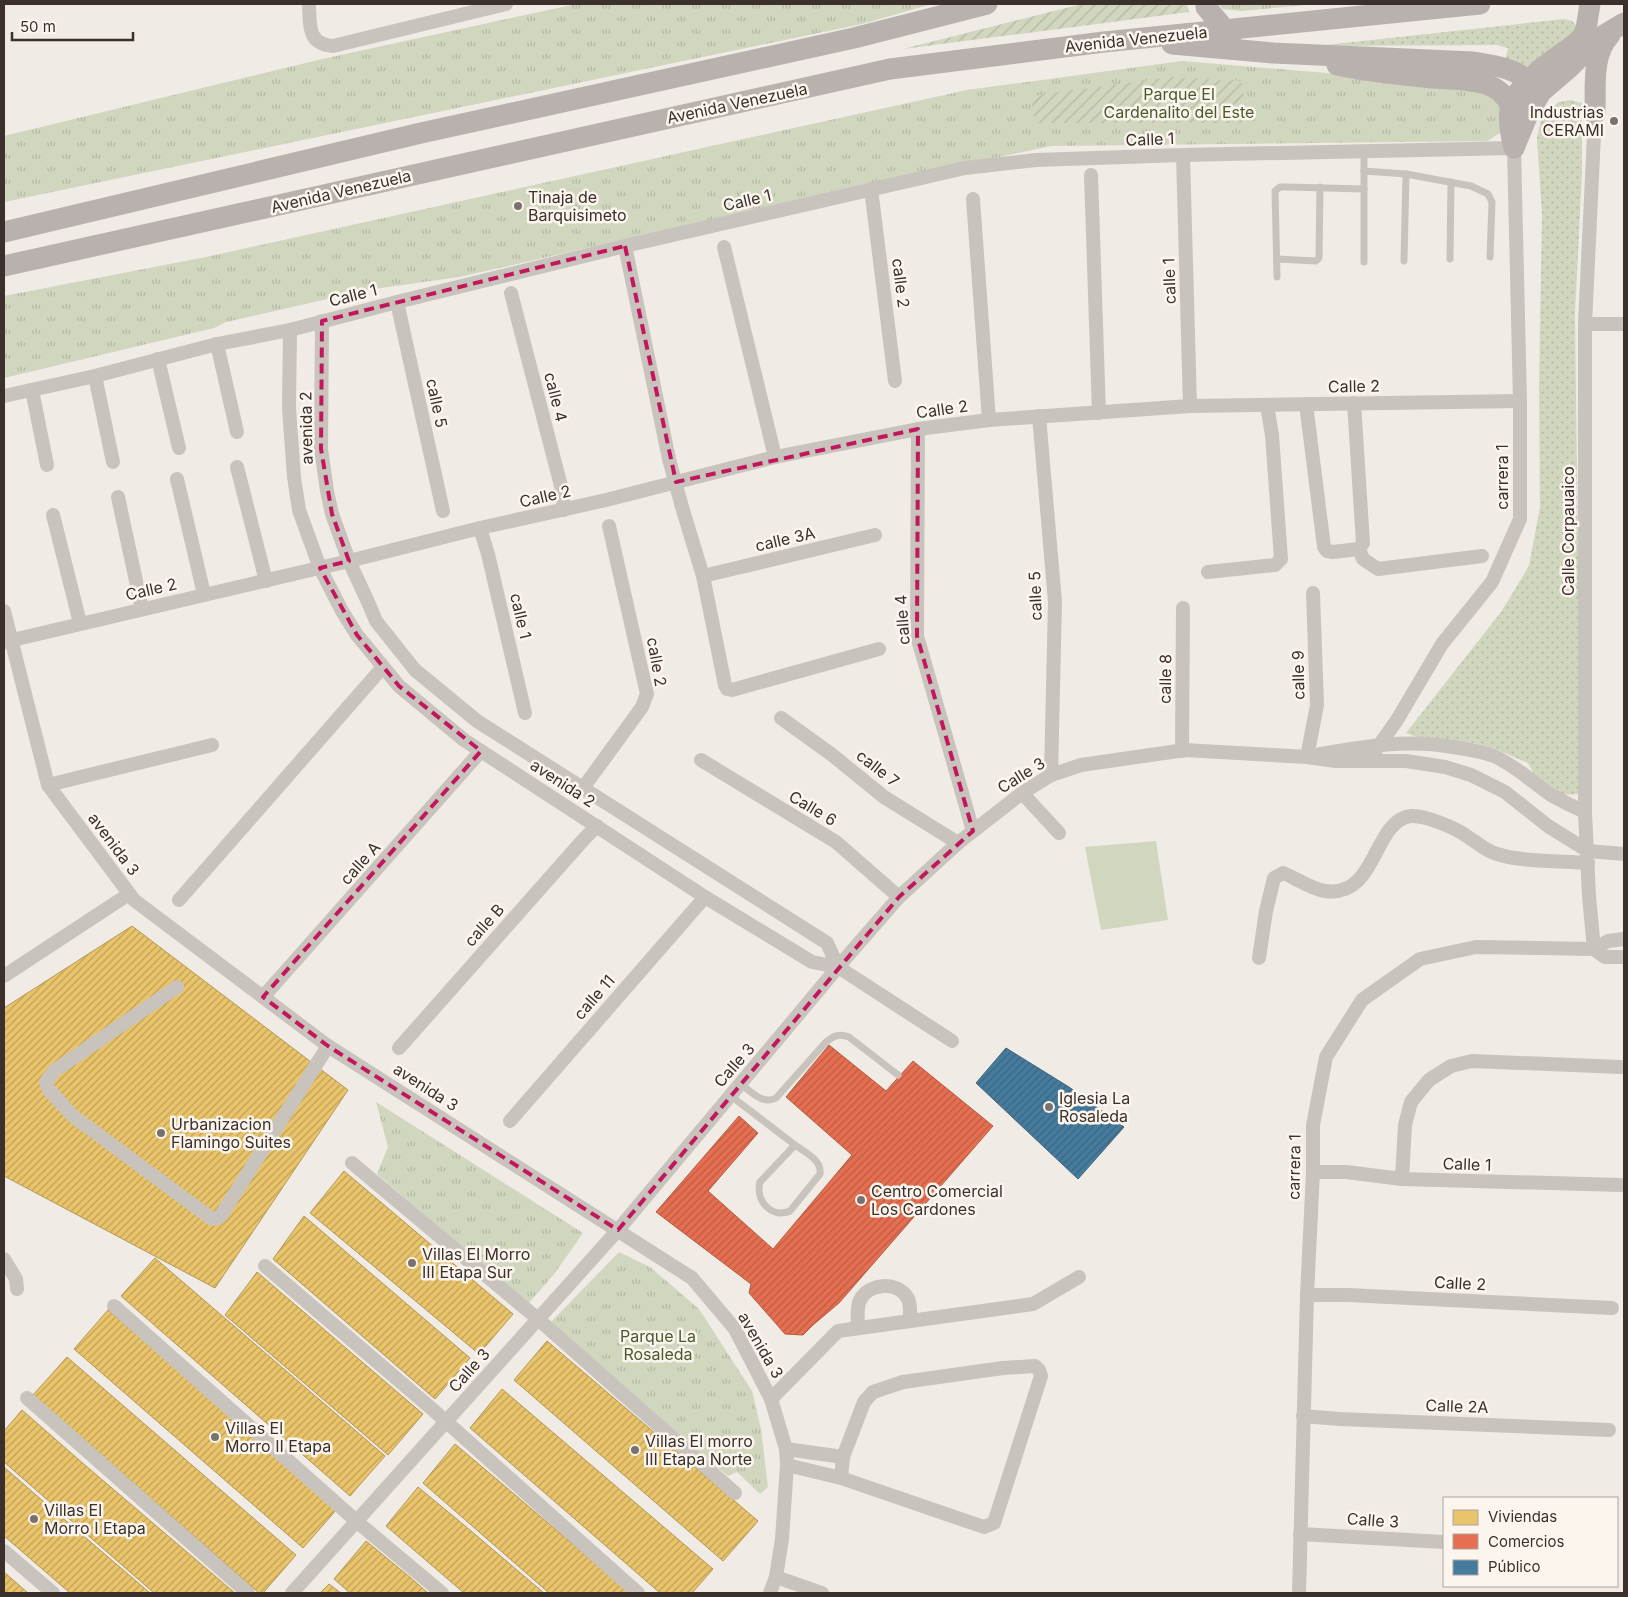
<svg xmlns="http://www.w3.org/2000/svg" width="1628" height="1597" viewBox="0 0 1628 1597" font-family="Inter,sans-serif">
<defs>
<pattern id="grass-dots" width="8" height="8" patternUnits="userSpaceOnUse" patternTransform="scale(1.25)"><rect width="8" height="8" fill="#d1d6bf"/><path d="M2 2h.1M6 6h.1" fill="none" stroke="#b4b8a4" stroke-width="1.8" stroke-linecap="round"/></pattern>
<pattern id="park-tufts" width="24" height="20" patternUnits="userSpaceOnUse" patternTransform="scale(1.25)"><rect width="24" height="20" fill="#d1d6bf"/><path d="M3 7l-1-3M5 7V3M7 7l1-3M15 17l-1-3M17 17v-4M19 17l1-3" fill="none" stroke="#b4b8a4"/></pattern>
<pattern id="garden-furrows" width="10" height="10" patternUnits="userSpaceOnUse" patternTransform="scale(1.25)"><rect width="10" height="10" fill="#d1d6bf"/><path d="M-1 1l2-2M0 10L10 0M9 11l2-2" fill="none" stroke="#b4b8a4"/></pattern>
<pattern id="homes-hatch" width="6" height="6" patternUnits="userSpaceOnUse" patternTransform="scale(1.25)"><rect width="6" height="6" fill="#e9c46a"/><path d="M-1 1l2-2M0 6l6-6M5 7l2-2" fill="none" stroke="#bea057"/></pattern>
<pattern id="shops-hatch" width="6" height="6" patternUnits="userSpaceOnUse" patternTransform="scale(1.25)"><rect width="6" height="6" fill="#e76f51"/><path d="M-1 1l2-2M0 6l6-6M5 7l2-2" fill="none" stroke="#bc5c43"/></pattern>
<pattern id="public-hatch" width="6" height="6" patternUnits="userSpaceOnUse" patternTransform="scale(1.25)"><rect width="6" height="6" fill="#457b9d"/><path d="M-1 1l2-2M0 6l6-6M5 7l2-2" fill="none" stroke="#3b6580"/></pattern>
</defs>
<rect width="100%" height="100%" fill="#f0ebe5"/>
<g fill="url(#grass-dots)">
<polygon points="1564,19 1572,21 1578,27 1572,40 1524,68 1506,58 1508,48 1497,45 1317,46"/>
<polygon points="1571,100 1582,103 1582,173 1575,314 1581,794 1555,795 1535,776 1528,763 1493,748 1474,743 1420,738 1406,733 1501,612 1529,566 1540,507 1539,388 1542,215 1537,138 1542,115 1559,102"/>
</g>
<g fill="url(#park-tufts)">
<polygon points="576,4 932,4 862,24 4,202 4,136 318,60"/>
<polygon points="1218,4 1318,4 1241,11 1223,9"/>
<polygon points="1182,61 1471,85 1491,97 1504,110 1500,133 1487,141 1051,146 858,187 459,277 367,290 226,322 214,328 4,378 4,296 206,257 967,90"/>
<polygon points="376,1102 583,1233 555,1273 528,1304 377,1174 388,1147"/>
<polygon points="619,1252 650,1267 699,1309 752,1391 761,1429 768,1487 760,1494 737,1472 728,1476 633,1397 550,1323"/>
</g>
<g fill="url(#garden-furrows)">
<polygon points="1082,4 1187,4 1189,12 903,49"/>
<polygon points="1172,77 1241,81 1249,123 1035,123 1031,96"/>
</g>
<polygon fill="#d1d6bf" points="1156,841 1168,920 1101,930 1085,847"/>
<g fill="url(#homes-hatch)" stroke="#b59857">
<polygon points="132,926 348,1090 215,1288 4,1176 4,1008"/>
<polygon points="344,1171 513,1314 479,1354 310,1213"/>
<polygon points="304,1216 470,1358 435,1399 273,1259"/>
<polygon points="155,1258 385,1456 350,1496 121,1296"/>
<polygon points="257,1272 423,1414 388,1455 225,1315"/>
<polygon points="108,1310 338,1508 303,1548 74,1349"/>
<polygon points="547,1341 758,1521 723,1561 514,1380"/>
<polygon points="67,1357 296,1555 263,1593 259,1593 33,1395"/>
<polygon points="502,1389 713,1569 692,1593 660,1593 470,1428"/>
<polygon points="22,1410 86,1466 235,1593 154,1593 4,1462 4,1431"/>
<polygon points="455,1444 500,1482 630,1593 549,1593 423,1483"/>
<polygon points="4,1467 44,1502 150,1593 70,1593 4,1536"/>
<polygon points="418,1487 464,1525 544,1593 464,1593 386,1526"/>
<polygon points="366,1541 411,1578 428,1593 350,1593 334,1579"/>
<polygon points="4,1572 28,1593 4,1593"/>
<polygon points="329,1584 341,1593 320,1593"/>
</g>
<polygon fill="url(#shops-hatch)" stroke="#b35c46" points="829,1045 886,1091 913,1061 993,1126 839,1303 813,1325 803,1335 785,1334 749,1293 751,1284 656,1212 739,1116 758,1133 708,1191 773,1249 852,1155 786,1097"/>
<polygon fill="url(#public-hatch)" stroke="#42647b" points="1006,1048 1069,1087 1124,1127 1078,1179 976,1083"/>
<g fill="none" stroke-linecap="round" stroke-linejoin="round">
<g stroke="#c9c3be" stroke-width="7">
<polyline points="1364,171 1406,174 1471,186 1488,194 1492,202 1490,257"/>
<polyline points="1277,259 1316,261 1319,258 1320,187"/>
<polyline points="1450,259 1451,182"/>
<polyline points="1404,261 1406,174"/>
<polyline points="1364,262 1364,151"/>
<polyline points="1277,277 1275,191 1280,187 1288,187 1364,189"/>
<path d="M741,1084C751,1092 763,1105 776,1098L825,1043C833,1036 839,1033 849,1037L898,1075"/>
<path d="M731,1096L795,1145L760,1182C755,1201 772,1219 790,1211L820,1174C822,1160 806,1153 795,1145"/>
</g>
<g stroke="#c9c3be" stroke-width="14">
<path d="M309,4C310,25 307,44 333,46L506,4"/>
<polyline points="1183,155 1190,406"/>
<polyline points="1091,175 1099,413"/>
<polyline points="871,189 895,381"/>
<polyline points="973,199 989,420"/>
<polyline points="625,246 669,459 682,507 703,576 725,685 727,689 732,690 879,649"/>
<polyline points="724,247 775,457"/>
<polyline points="511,293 561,486 564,510"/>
<polyline points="397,302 443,511"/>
<polyline points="322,321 321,449 327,491 332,514 349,561 368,602 376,621 415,670 477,721 827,943 838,967 952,1041"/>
<polyline points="1585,324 1624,324"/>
<polyline points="290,330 289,408 294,477 299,510 320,568 342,611 357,635 399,686 464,740 705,897 812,962 838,967"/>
<polyline points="217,344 237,432"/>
<polyline points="158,359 179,448"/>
<polyline points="95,376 113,462"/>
<polyline points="32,390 47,465"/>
<polyline points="4,396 95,376 217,344 290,330 397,302 625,246 965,168 1036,160 1183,155 1514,148 1520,401 1520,519 1492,582 1442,644 1397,720 1368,761"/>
<polyline points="1306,404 1324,547 1327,551 1333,552 1359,549 1363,543 1354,403"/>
<polyline points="1039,416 1055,602 1051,775"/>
<polyline points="918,429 917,636 973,831"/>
<polyline points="237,467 266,581"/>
<polyline points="177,479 204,594"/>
<polyline points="118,497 142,609"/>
<polyline points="53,515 80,623"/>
<polyline points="480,528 488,554 525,713"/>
<polyline points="1359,549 1363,559 1378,569 1482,556"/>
<polyline points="1208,572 1275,565 1281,559 1272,435 1267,405"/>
<polyline points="703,576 875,535"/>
<polyline points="4,611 48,785 134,900 328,1046 692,1278 735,1329 771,1399 786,1449 787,1465 782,1539 776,1577 770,1593"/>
<polyline points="4,642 349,561 480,528 606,500 775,457 918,429 989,420 1190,406 1520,401"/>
<polyline points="781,718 831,754 884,797 958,843"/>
<polyline points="1182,751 1183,608"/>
<path d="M1320,754C1368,746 1405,739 1453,747C1467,749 1481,751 1494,756C1516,766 1532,782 1551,795C1562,801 1574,807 1585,812"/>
<polyline points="1307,757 1317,705 1313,593"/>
<polyline points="701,760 836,842 899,897"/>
<polyline points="48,785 212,745"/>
<polyline points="583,788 642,707 647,694 609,526"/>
<polyline points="1022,793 1059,833"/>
<polyline points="179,900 383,667"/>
<polyline points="1594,949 1589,896 1585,812 1585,324 1595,114"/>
<polyline points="1594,949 1605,957 1624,957"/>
<polyline points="1594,949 1608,941 1624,939"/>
<path d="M1259,958L1266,911L1274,878L1283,873C1296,878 1311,889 1325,891C1378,898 1372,821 1411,816C1425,815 1456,828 1468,837C1478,843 1486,851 1497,854C1521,862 1562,861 1588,863"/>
<polyline points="4,976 129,894"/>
<polyline points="177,987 54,1071 46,1082 49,1090 73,1116 212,1219 218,1218 222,1214 328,1046"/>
<polyline points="263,997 481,751"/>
<polyline points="399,1048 584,839 597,826"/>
<polyline points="510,1121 705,897"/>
<polyline points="352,1163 538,1319 735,1493"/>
<polyline points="1313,1172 1346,1172 1402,1179 1621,1185"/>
<polyline points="1402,1179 1405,1125 1411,1102 1429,1080 1451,1066 1472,1061 1620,1067"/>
<polyline points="4,1259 16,1279 17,1289"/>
<polyline points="265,1266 432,1409 638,1593"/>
<polyline points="1307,1295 1348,1295 1612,1308"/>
<polyline points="114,1306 362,1526 442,1593"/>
<path d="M858,1328C858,1319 856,1308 860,1300C869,1283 897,1281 907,1297C911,1303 910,1313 910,1321"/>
<polyline points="27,1398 248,1593"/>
<polyline points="771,1399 838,1331 1033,1304 1079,1277"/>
<polyline points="1303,1416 1339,1419 1609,1430"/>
<polyline points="786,1449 843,1457"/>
<polyline points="787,1465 841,1478 984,1527 994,1523 1041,1376 1039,1370 1035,1366 1003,1368 903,1382 873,1392 864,1402 843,1457 841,1478"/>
<polyline points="1300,1534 1444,1542"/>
<polyline points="4,1551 53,1593"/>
<polyline points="776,1577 822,1593"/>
<polyline points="292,1593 618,1230 838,967 899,897 958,843 1022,793 1051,775 1081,765 1185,750 1307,757 1336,761 1406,761 1445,767 1471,775 1505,792 1548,826 1588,851 1624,854"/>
<polyline points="1299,1593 1307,1295 1313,1172 1313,1125 1326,1057 1362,1000 1420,959 1476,947 1594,949"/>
</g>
<g stroke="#b8b1ad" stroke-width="21">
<polyline points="1206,4 1206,7 1231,37"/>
<path d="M1172,44L1273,53L1473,62C1492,65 1512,67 1527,80"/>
<path d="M1337,65C1369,72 1401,75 1433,78C1450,79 1469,79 1486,84C1497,88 1506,96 1511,106"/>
<path d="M1595,114C1596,88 1591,55 1610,35"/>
<path d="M1514,148C1511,136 1507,117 1511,106C1522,76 1558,58 1581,39L1586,29L1590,4"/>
<polyline points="1514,148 1529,112 1541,92 1569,68 1599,38 1624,23"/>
<polyline points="4,232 421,133 854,38 987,4"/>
<polyline points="4,266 890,69 1104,42 1480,4"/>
</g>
</g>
<path fill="none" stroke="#c2185b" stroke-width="4" stroke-dasharray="10 6" stroke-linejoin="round" d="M625,246L676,482L918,429L917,636L973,831L899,897L618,1230L328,1046L263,997L481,751L399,686L357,635L320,568L349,561L332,514L321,449L322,321Z"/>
<g fill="#7a716c" stroke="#fbf5ee" stroke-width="2">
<circle cx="1614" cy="121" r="5"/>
<circle cx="518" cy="206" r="5"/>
<circle cx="1049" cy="1107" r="5"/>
<circle cx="161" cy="1133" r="5"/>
<circle cx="861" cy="1200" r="5"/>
<circle cx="412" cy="1263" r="5"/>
<circle cx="215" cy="1437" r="5"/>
<circle cx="635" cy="1450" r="5"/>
<circle cx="34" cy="1519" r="5"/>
</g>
<g text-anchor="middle" stroke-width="5" stroke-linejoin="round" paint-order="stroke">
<g font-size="16" fill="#3b302b" stroke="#fbf5ee">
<text transform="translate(1136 39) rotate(-6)" y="6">Avenida Venezuela</text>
<text transform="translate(737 103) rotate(-12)" y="6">Avenida Venezuela</text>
<text transform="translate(1150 139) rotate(-2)" y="6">Calle 1</text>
<text transform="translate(341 191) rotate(-13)" y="6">Avenida Venezuela</text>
<text transform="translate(747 200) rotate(-13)" y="6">Calle 1</text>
<text transform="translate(1169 281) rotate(-92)" y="6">calle 1</text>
<text transform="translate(901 283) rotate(83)" y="6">calle 2</text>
<text transform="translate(353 295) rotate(-14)" y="6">Calle 1</text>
<text transform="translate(1354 386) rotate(-1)" y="6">Calle 2</text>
<text transform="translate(556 397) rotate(76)" y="6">calle 4</text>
<text transform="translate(437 403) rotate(78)" y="6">calle 5</text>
<text transform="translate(942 409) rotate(-8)" y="6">Calle 2</text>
<text transform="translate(306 428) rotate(-91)" y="6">avenida 2</text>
<text transform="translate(1502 477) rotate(-90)" y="6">carrera 1</text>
<text transform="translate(545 496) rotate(-13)" y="6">Calle 2</text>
<text transform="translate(1568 531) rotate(-90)" y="6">Calle Corpauaico</text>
<text transform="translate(785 539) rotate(-13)" y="6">calle 3A</text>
<text transform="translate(151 589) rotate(-13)" y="6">Calle 2</text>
<text transform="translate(1035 596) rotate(-92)" y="6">calle 5</text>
<text transform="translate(521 616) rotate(77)" y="6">calle 1</text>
<text transform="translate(902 620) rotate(-94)" y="6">calle 4</text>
<text transform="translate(657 662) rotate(80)" y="6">calle 2</text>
<text transform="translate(1298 675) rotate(-91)" y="6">calle 9</text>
<text transform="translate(1165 679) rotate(-89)" y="6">calle 8</text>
<text transform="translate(878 768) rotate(38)" y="6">calle 7</text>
<text transform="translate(1021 775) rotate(-32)" y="6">Calle 3</text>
<text transform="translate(563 783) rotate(33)" y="6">avenida 2</text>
<text transform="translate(813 808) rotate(31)" y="6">Calle 6</text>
<text transform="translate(114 844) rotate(53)" y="6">avenida 3</text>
<text transform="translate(360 863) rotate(-48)" y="6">calle A</text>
<text transform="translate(484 925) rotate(-48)" y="6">calle B</text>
<text transform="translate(594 997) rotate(-49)" y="6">calle 11</text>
<text transform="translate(734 1065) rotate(-49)" y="6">Calle 3</text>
<text transform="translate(426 1087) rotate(33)" y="6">avenida 3</text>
<text transform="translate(1467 1164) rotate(2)" y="6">Calle 1</text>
<text transform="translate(1294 1167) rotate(-89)" y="6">carrera 1</text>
<text transform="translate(1460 1283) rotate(3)" y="6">Calle 2</text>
<text transform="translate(761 1345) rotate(60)" y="6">avenida 3</text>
<text transform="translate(469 1370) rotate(-48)" y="6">Calle 3</text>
<text transform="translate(1457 1406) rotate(2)" y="6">Calle 2A</text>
<text transform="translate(1373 1520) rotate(4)" y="6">Calle 3</text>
</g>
<g font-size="16" fill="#4a5a2e" stroke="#fbf5ee">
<text x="1179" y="100">Parque El<tspan x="1179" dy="18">Cardenalito del Este</tspan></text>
<text x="658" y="1342">Parque La<tspan x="658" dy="18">Rosaleda</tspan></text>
</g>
<g font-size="16" fill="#3b302b" stroke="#fbf5ee" text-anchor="start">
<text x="1604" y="118" text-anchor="end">Industrias<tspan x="1604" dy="18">CERAMI</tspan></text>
<text x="528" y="203">Tinaja de<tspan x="528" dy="18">Barquisimeto</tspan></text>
<text x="1059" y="1104">Iglesia La<tspan x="1059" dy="18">Rosaleda</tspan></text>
<text x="171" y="1130">Urbanizacion<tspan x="171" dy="18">Flamingo Suites</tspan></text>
<text x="871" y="1197">Centro Comercial<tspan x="871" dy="18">Los Cardones</tspan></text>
<text x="422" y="1260">Villas El Morro<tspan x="422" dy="18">III Etapa Sur</tspan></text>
<text x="225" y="1434">Villas El<tspan x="225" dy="18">Morro II Etapa</tspan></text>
<text x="645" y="1447">Villas El morro<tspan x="645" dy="18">III Etapa Norte</tspan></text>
<text x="44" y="1516">Villas El<tspan x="44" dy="18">Morro I Etapa</tspan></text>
</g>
</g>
<rect width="1628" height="1597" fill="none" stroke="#3b302b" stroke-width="10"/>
<rect x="1443" y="1497" width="175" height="90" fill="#fbf5ee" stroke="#aea6a0"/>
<rect x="1453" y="1510" width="25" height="15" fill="#e9c46a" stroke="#aea6a0"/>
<text x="1488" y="1522" font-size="15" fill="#3b302b">Viviendas</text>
<rect x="1453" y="1534" width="25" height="15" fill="#e76f51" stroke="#aea6a0"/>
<text x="1488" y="1547" font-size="15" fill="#3b302b">Comercios</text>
<rect x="1453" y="1560" width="25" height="15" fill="#457b9d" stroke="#aea6a0"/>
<text x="1488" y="1572" font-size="15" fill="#3b302b">Público</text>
<path d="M12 32v8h121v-8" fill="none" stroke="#3b302b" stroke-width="2.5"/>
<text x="20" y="32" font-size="15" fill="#3b302b" stroke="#fbf5ee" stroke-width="4" paint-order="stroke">50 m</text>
</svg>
